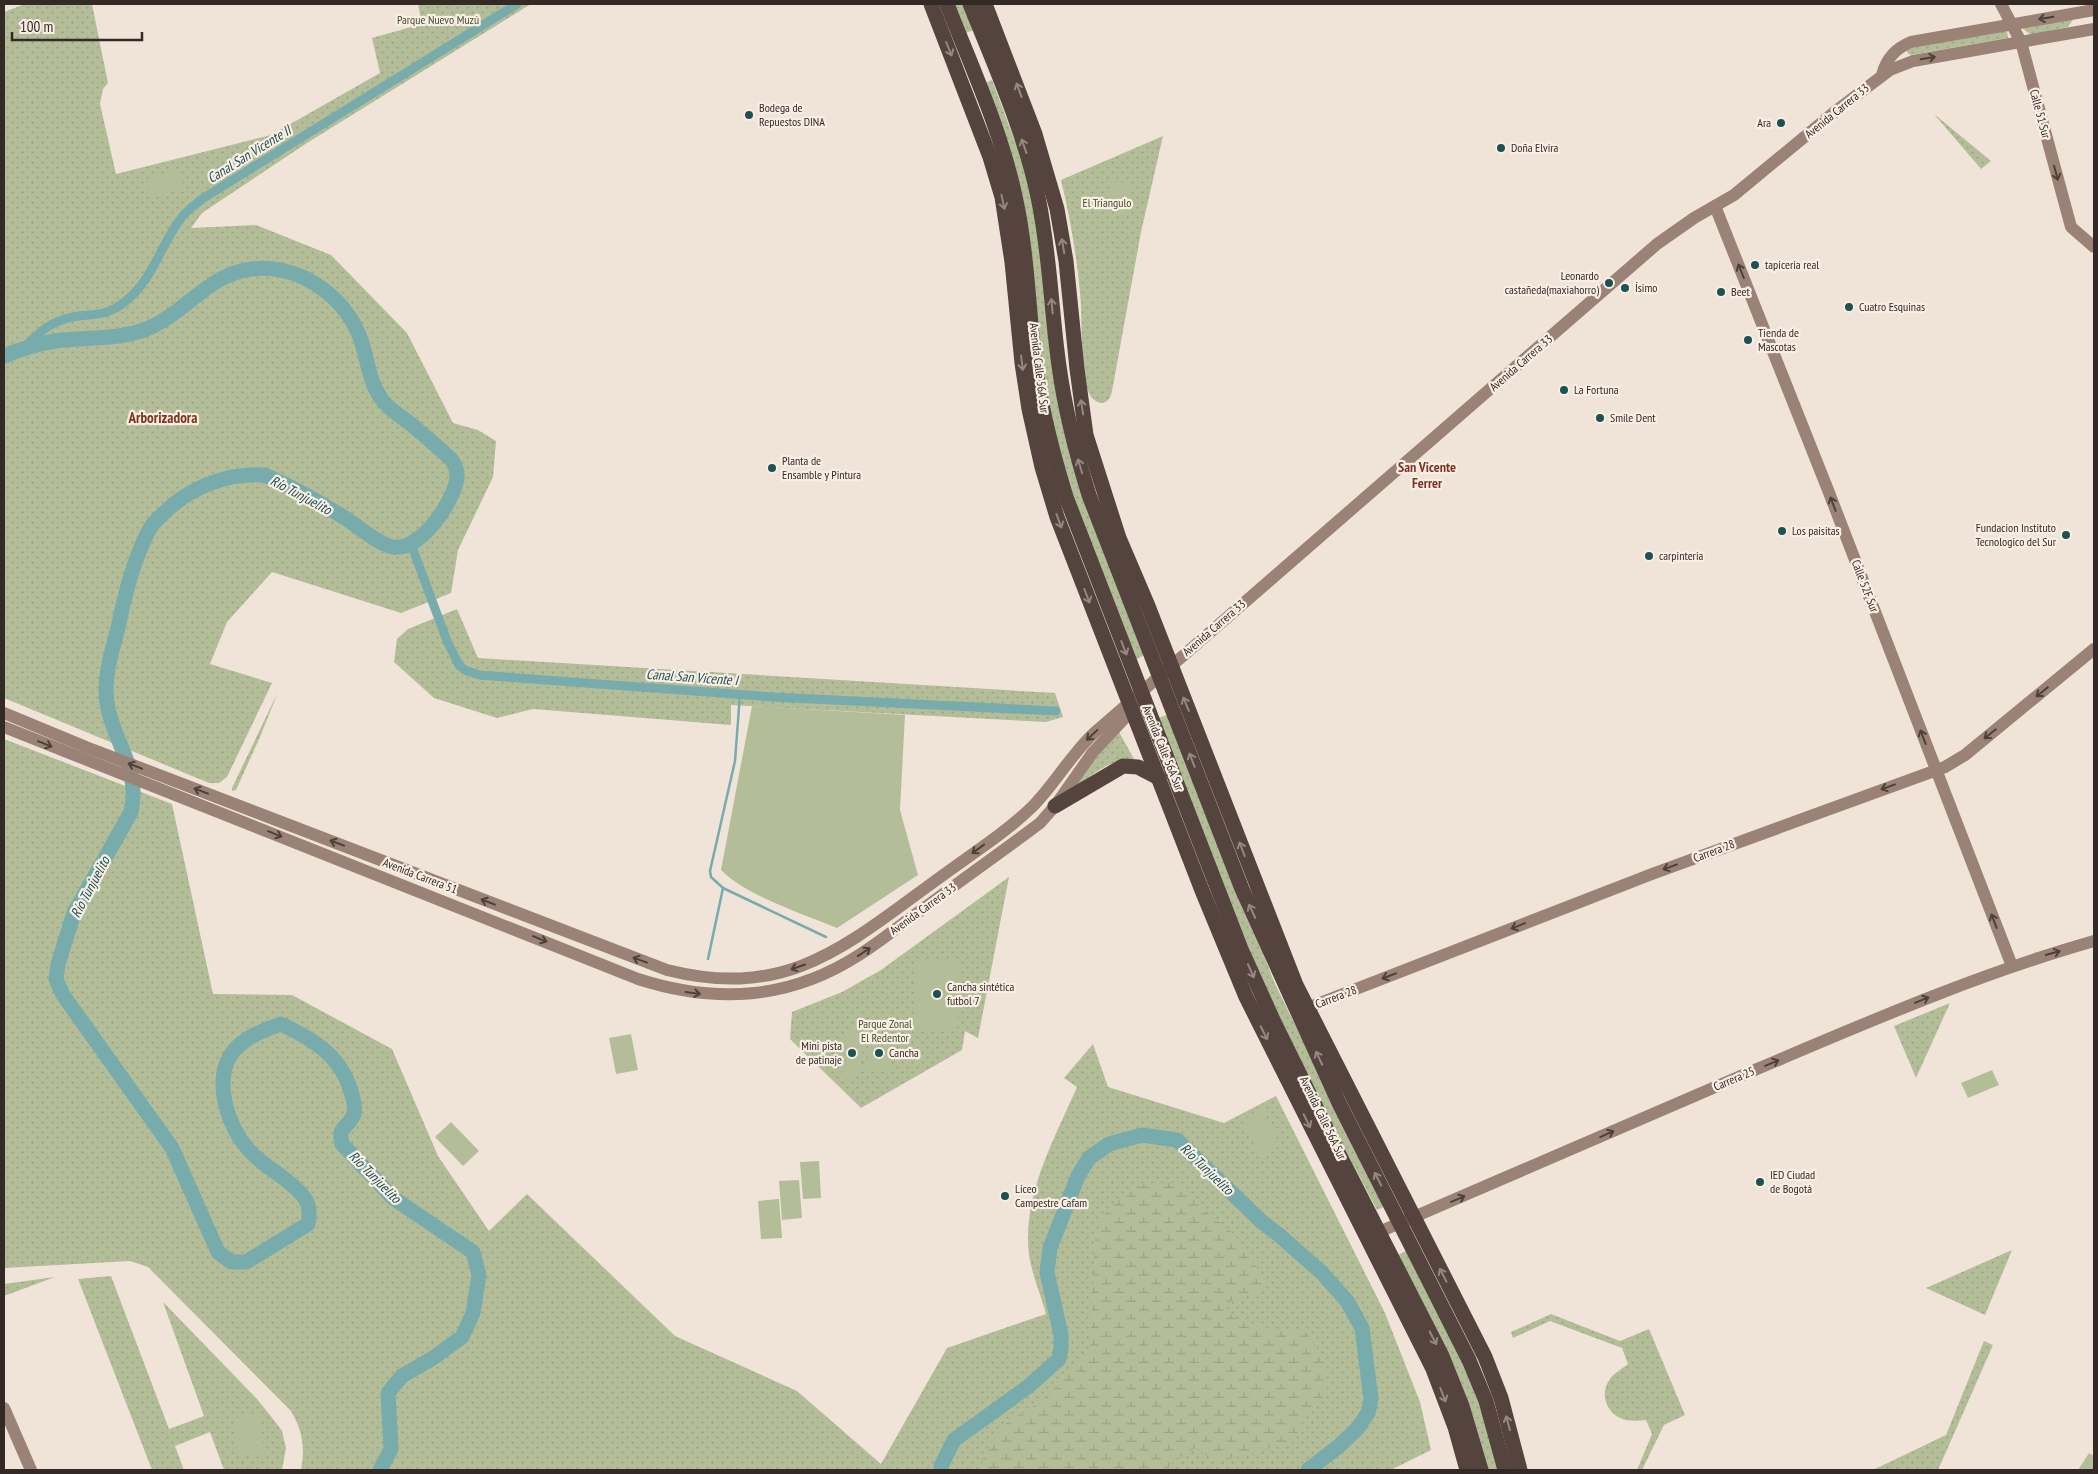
<svg xmlns="http://www.w3.org/2000/svg" width="2098" height="1474" viewBox="0 0 2098 1474" font-family="'PT Sans Narrow',sans-serif">
<defs>
<pattern id="green-dots" width="8" height="8" patternUnits="userSpaceOnUse" patternTransform="scale(1.25)"><rect width="8" height="8" fill="#b3be99"/><path d="M2 2h.1M6 6h.1" fill="none" stroke="#9aa384" stroke-width="1.8" stroke-linecap="round"/></pattern>
<pattern id="wetland-marsh" width="20" height="14" patternUnits="userSpaceOnUse" patternTransform="scale(1.25)"><rect width="20" height="14" fill="#b3be99"/><path d="M1 5h8M5 5V1M11 12h8M15 12V8" fill="none" stroke="#9aa384"/></pattern>
</defs>
<rect width="100%" height="100%" fill="#f0e4d8"/>
<g fill="url(#green-dots)">
<polygon points="25,4 92,4 108,83 103,89 100,104 116,174 271,135 380,73 372,38 422,24 418,4 531,4 307,143 202,213 191,228 256,225 331,255 407,333 453,423 478,430 496,441 493,477 458,550 451,593 401,613 272,572 227,622 210,664 272,683 227,777 219,783 209,783 4,698 4,12"/>
<polygon points="951,4 964,4 974,30 963,34"/>
<polygon points="2074,18 2068,27 2031,35 2022,28"/>
<polygon points="2007,30 2008,38 1910,55 1906,51 1907,49"/>
<polygon points="992,80 1014,139 1023,155 1031,183 1055,376 1146,654 1135,660 1062,471 983,84"/>
<polygon points="1934,114 1991,161 1981,169"/>
<path d="M1163,136L1141,232L1112,391C1111,394 1111,398 1107,401C1100,406 1092,400 1089,393C1081,374 1082,327 1081,305C1078,263 1071,222 1061,180Z"/>
<polygon points="457,609 478,658 1055,693 1063,717 1046,722 731,705 731,725 533,709 497,718 434,698 394,662 397,639 408,629"/>
<polygon points="278,692 260,737 236,790 232,791 232,788"/>
<polygon points="1169,714 1275,984 1385,1206 1377,1210 1279,1023 1156,719"/>
<path d="M1119,732L1134,759C1109,759 1092,775 1074,789L1100,752Z"/>
<path d="M4,739L172,804L213,994L292,995L392,1049L438,1156L489,1231L527,1194L675,1336L797,1391L881,1464L947,1348L1046,1314C1041,1295 1032,1275 1029,1255C1022,1195 1054,1140 1077,1087L1064,1078L1093,1044L1108,1087L1224,1123L1276,1096L1385,1313L1420,1402L1431,1450L1391,1470H301C305,1447 303,1432 291,1411L148,1267L130,1261L4,1268V951L5,950L4,945Z"/>
<polygon points="1009,877 978,1038 965,1031 962,1050 861,1108 790,1039 792,1012 842,992 881,970"/>
<polygon points="1950,1003 1916,1078 1894,1026"/>
<polygon points="1408,1250 1474,1384 1500,1470 1486,1470 1396,1256"/>
<polygon points="2012,1250 1985,1315 1926,1288"/>
<polygon points="111,1276 169,1429 204,1416 163,1302 257,1399 277,1424 282,1431 286,1448 282,1470 224,1470 210,1432 175,1446 184,1470 152,1470 78,1279"/>
<polygon points="55,1277 4,1296 4,1284"/>
<path d="M1551,1314L1620,1341L1649,1329L1685,1415L1664,1425L1642,1470H1637L1652,1434L1646,1420C1639,1421 1632,1421 1626,1420C1608,1416 1598,1395 1610,1379C1614,1373 1622,1369 1628,1364L1622,1348L1550,1321L1513,1338L1511,1332Z"/>
<polygon points="1984,1341 1993,1345 1938,1470 1873,1470 1946,1435"/>
</g>
<path fill="url(#wetland-marsh)" d="M1146,1183H1179L1202,1208L1235,1235L1265,1280L1263,1290L1231,1301L1225,1310C1252,1333 1272,1328 1305,1331L1324,1358L1323,1397L1305,1418L1293,1442L1217,1462L1195,1448L1171,1464L1167,1470H984L982,1460L995,1437L1008,1421L1039,1403L1067,1376L1090,1348L1095,1235L1110,1205Z"/>
<g fill="#b3be99">
<polygon points="178,169 184,188 151,199 145,180"/>
<polygon points="1112,180 1133,185 1126,215 1105,210"/>
<path d="M752,706L905,715L900,810L918,875L837,928C803,914 745,895 721,870Z"/>
<polygon points="917,959 961,961 957,1030 914,1028"/>
<path d="M854,1030C857,1031 859,1032 861,1035C865,1042 861,1073 855,1078L848,1079L841,1072L842,1039L847,1031Z"/>
<polygon points="631,1034 638,1070 616,1074 609,1038"/>
<polygon points="869,1035 892,1036 890,1072 867,1071"/>
<polygon points="1992,1070 1999,1085 1968,1098 1961,1083"/>
<polygon points="1263,1110 1280,1146 1260,1155 1242,1120"/>
<polygon points="451,1122 479,1151 463,1166 435,1137"/>
<polygon points="819,1161 821,1198 803,1199 800,1162"/>
<polygon points="799,1180 802,1218 782,1220 779,1181"/>
<polygon points="779,1199 782,1238 761,1239 758,1201"/>
<polygon points="260,1416 264,1455 238,1457 234,1418"/>
<polygon points="2089,1453 2094,1456 2094,1470 2078,1470"/>
</g>
<g fill="none" stroke-linecap="round" stroke-linejoin="round">
<g stroke="#78abac" stroke-width="2.5">
<polyline points="740,694 735,761 710,871 711,877 723,888 826,937"/>
<polyline points="708,959 723,888"/>
</g>
<g stroke="#78abac" stroke-width="9">
<path d="M25,347C37,335 46,325 62,320C88,310 101,322 127,300C154,278 161,243 182,217C187,210 195,205 202,199L517,4"/>
<polyline points="411,544 447,641 459,665 465,670 479,675 773,697 1056,711"/>
</g>
<g stroke="#78abac" stroke-width="15">
<path d="M4,356C21,349 37,344 55,341C83,337 113,340 141,331C179,319 202,281 241,271C291,258 345,293 361,340C368,361 369,383 383,401C390,410 402,417 412,425C425,436 439,448 452,460C455,466 458,471 457,478C454,501 421,551 394,547C380,546 358,526 345,518C319,502 292,486 264,475C227,473 190,487 164,513C159,518 152,524 149,530C133,561 125,594 118,628C112,651 103,678 107,703C113,743 141,767 131,812L74,913L58,964L56,979L63,995L172,1148L218,1252L231,1262H246L308,1224C310,1214 310,1204 303,1196C288,1177 263,1167 248,1149C228,1126 214,1084 230,1056C240,1039 263,1030 281,1024C314,1040 340,1055 351,1091C353,1099 356,1106 354,1114C349,1128 337,1125 342,1144L393,1198L473,1252L479,1275L473,1313L462,1337L433,1358L402,1376L388,1393L391,1449L380,1470"/>
<polyline points="942,1470 941,1466 954,1440 1029,1386 1059,1359 1061,1348 1061,1335 1047,1272 1050,1248 1078,1176 1089,1158 1109,1144 1142,1135 1177,1140 1261,1221 1279,1235 1321,1272 1347,1301 1362,1328 1371,1399 1368,1413 1357,1429 1339,1446 1308,1470"/>
</g>
<g stroke="#9b8276" stroke-width="12">
<polyline points="2001,4 2021,42 2071,227 2094,247"/>
<path d="M1882,75C1886,59 1896,48 1911,42L2094,10"/>
<polyline points="1715,206 1828,490 2012,966"/>
<path d="M4,713L86,747L667,970C787,1000 844,947 935,881C967,857 1003,835 1032,807C1054,785 1070,756 1093,734L1657,244L1694,218L1734,195L1837,110L1890,70L1913,61L2094,29"/>
<path d="M4,727L638,979C716,1004 789,1000 859,955C883,940 904,922 927,906C964,878 1003,851 1040,823L1055,806L1093,752L1138,704"/>
<polyline points="1307,1008 1652,874 1945,767 1965,755 2094,649"/>
<path d="M1379,1232C1505,1178 1631,1123 1757,1069C1868,1022 1978,974 2094,941"/>
<polyline points="4,1408 31,1470"/>
</g>
<g stroke="#54443d" stroke-width="15">
<polyline points="931,4 990,157 1002,197 1012,262 1022,363 1029,409 1042,467 1057,517 1203,893 1246,997 1433,1369 1455,1427 1467,1470"/>
<path d="M947,4C971,66 1001,130 1015,196C1026,245 1028,296 1033,346C1038,398 1051,448 1066,497L1241,949L1273,1020L1337,1150L1442,1356L1462,1406L1481,1470"/>
<path d="M970,4C994,64 1025,133 1038,197C1050,253 1051,310 1059,366C1065,410 1076,453 1089,495L1242,889L1339,1103L1469,1360L1486,1401L1505,1470"/>
<polyline points="985,4 1035,134 1057,209 1066,261 1077,369 1086,435 1119,538 1148,606 1296,985 1485,1357 1501,1398 1520,1470"/>
<polyline points="1055,806 1123,766 1138,767 1159,778"/>
</g>
</g>
<defs><path id="oneway-shaft" d="M-6 0H5M1.5-3L5.5 0L1.5 3" fill="none" stroke-width="1.6" stroke-linecap="round" stroke-linejoin="round" transform="scale(1.25)"/></defs>
<g stroke="#4d403a">
<use href="#oneway-shaft" transform="translate(2046 18) rotate(170)"/>
<use href="#oneway-shaft" transform="translate(1928 58) rotate(-10)"/>
<use href="#oneway-shaft" transform="translate(2056 173) rotate(75)"/>
<use href="#oneway-shaft" transform="translate(1741 271) rotate(-112)"/>
<use href="#oneway-shaft" transform="translate(1833 504) rotate(-111)"/>
<use href="#oneway-shaft" transform="translate(2042 692) rotate(141)"/>
<use href="#oneway-shaft" transform="translate(1990 734) rotate(141)"/>
<use href="#oneway-shaft" transform="translate(1092 735) rotate(137)"/>
<use href="#oneway-shaft" transform="translate(1923 737) rotate(-111)"/>
<use href="#oneway-shaft" transform="translate(45 744) rotate(22)"/>
<use href="#oneway-shaft" transform="translate(135 766) rotate(-159)"/>
<use href="#oneway-shaft" transform="translate(1888 787) rotate(160)"/>
<use href="#oneway-shaft" transform="translate(201 791) rotate(-159)"/>
<use href="#oneway-shaft" transform="translate(275 834) rotate(22)"/>
<use href="#oneway-shaft" transform="translate(337 843) rotate(-159)"/>
<use href="#oneway-shaft" transform="translate(978 849) rotate(144)"/>
<use href="#oneway-shaft" transform="translate(1670 867) rotate(160)"/>
<use href="#oneway-shaft" transform="translate(488 902) rotate(-159)"/>
<use href="#oneway-shaft" transform="translate(1994 921) rotate(-111)"/>
<use href="#oneway-shaft" transform="translate(1518 926) rotate(158)"/>
<use href="#oneway-shaft" transform="translate(540 939) rotate(22)"/>
<use href="#oneway-shaft" transform="translate(864 952) rotate(-34)"/>
<use href="#oneway-shaft" transform="translate(2053 953) rotate(-16)"/>
<use href="#oneway-shaft" transform="translate(640 960) rotate(-160)"/>
<use href="#oneway-shaft" transform="translate(798 967) rotate(161)"/>
<use href="#oneway-shaft" transform="translate(1389 976) rotate(159)"/>
<use href="#oneway-shaft" transform="translate(693 993) rotate(8)"/>
<use href="#oneway-shaft" transform="translate(1922 1000) rotate(-22)"/>
<use href="#oneway-shaft" transform="translate(1772 1063) rotate(-23)"/>
<use href="#oneway-shaft" transform="translate(1607 1134) rotate(-24)"/>
<use href="#oneway-shaft" transform="translate(1458 1199) rotate(-23)"/>
</g>
<g stroke="#968880">
<use href="#oneway-shaft" transform="translate(949 49) rotate(68)"/>
<use href="#oneway-shaft" transform="translate(1019 90) rotate(-110)"/>
<use href="#oneway-shaft" transform="translate(1024 146) rotate(-109)"/>
<use href="#oneway-shaft" transform="translate(1003 202) rotate(78)"/>
<use href="#oneway-shaft" transform="translate(1063 246) rotate(-100)"/>
<use href="#oneway-shaft" transform="translate(1052 306) rotate(-95)"/>
<use href="#oneway-shaft" transform="translate(1022 363) rotate(83)"/>
<use href="#oneway-shaft" transform="translate(1082 407) rotate(-99)"/>
<use href="#oneway-shaft" transform="translate(1080 466) rotate(-107)"/>
<use href="#oneway-shaft" transform="translate(1059 521) rotate(70)"/>
<use href="#oneway-shaft" transform="translate(1087 596) rotate(69)"/>
<use href="#oneway-shaft" transform="translate(1124 648) rotate(69)"/>
<use href="#oneway-shaft" transform="translate(1186 704) rotate(-112)"/>
<use href="#oneway-shaft" transform="translate(1192 760) rotate(-111)"/>
<use href="#oneway-shaft" transform="translate(1242 849) rotate(-111)"/>
<use href="#oneway-shaft" transform="translate(1252 911) rotate(-115)"/>
<use href="#oneway-shaft" transform="translate(1251 971) rotate(66)"/>
<use href="#oneway-shaft" transform="translate(1264 1033) rotate(64)"/>
<use href="#oneway-shaft" transform="translate(1319 1058) rotate(-115)"/>
<use href="#oneway-shaft" transform="translate(1307 1121) rotate(64)"/>
<use href="#oneway-shaft" transform="translate(1378 1179) rotate(-117)"/>
<use href="#oneway-shaft" transform="translate(1443 1275) rotate(-118)"/>
<use href="#oneway-shaft" transform="translate(1433 1338) rotate(63)"/>
<use href="#oneway-shaft" transform="translate(1443 1395) rotate(69)"/>
<use href="#oneway-shaft" transform="translate(1508 1423) rotate(-105)"/>
</g>
<g fill="#1d5153" stroke="#f8eee4" stroke-width="2">
<circle cx="749" cy="115" r="5"/>
<circle cx="1781" cy="123" r="5"/>
<circle cx="1501" cy="148" r="5"/>
<circle cx="1755" cy="265" r="5"/>
<circle cx="1609" cy="283" r="5"/>
<circle cx="1625" cy="288" r="5"/>
<circle cx="1721" cy="292" r="5"/>
<circle cx="1849" cy="307" r="5"/>
<circle cx="1748" cy="340" r="5"/>
<circle cx="1564" cy="390" r="5"/>
<circle cx="1600" cy="418" r="5"/>
<circle cx="772" cy="468" r="5"/>
<circle cx="1782" cy="531" r="5"/>
<circle cx="2066" cy="535" r="5"/>
<circle cx="1649" cy="556" r="5"/>
<circle cx="937" cy="994" r="5"/>
<circle cx="852" cy="1053" r="5"/>
<circle cx="879" cy="1053" r="5"/>
<circle cx="1760" cy="1182" r="5"/>
<circle cx="1005" cy="1196" r="5"/>
</g>
<g text-anchor="middle" stroke-width="4.5" stroke-linejoin="round" paint-order="stroke">
<g font-size="12" fill="#44502b" stroke="#f8eee4">
<text x="438" y="24">Parque Nuevo Muzú</text>
<text x="1107" y="207">El Triangulo</text>
<text x="885" y="1028">Parque Zonal<tspan x="885" dy="14">El Redentor</tspan></text>
</g>
<g font-size="12" fill="#332a26" stroke="#f8eee4" text-anchor="start">
<text x="759" y="112">Bodega de<tspan x="759" dy="14">Repuestos DINA</tspan></text>
<text x="1771" y="127" text-anchor="end">Ara</text>
<text x="1511" y="152">Doña Elvira</text>
<text x="1765" y="269">tapiceria real</text>
<text x="1599" y="280" text-anchor="end">Leonardo<tspan x="1599" dy="14">castañeda(maxiahorro)</tspan></text>
<text x="1635" y="292">Ísimo</text>
<text x="1731" y="296">Beet</text>
<text x="1859" y="311">Cuatro Esquinas</text>
<text x="1758" y="337">Tienda de<tspan x="1758" dy="14">Mascotas</tspan></text>
<text x="1574" y="394">La Fortuna</text>
<text x="1610" y="422">Smile Dent</text>
<text x="782" y="465">Planta de<tspan x="782" dy="14">Ensamble y Pintura</tspan></text>
<text x="2056" y="532" text-anchor="end">Fundacion Instituto<tspan x="2056" dy="14">Tecnologico del Sur</tspan></text>
<text x="1792" y="535">Los paisitas</text>
<text x="1659" y="560">carpinteria</text>
<text x="947" y="991">Cancha sintética<tspan x="947" dy="14">futbol 7</tspan></text>
<text x="842" y="1050" text-anchor="end">Mini pista<tspan x="842" dy="14">de patinaje</tspan></text>
<text x="889" y="1057">Cancha</text>
<text x="1770" y="1179">IED Ciudad<tspan x="1770" dy="14">de Bogotá</tspan></text>
<text x="1015" y="1193">Liceo<tspan x="1015" dy="14">Campestre Cafam</tspan></text>
</g>
<g font-size="12" fill="#332a26" stroke="#f8eee4">
<text transform="translate(1837 111) rotate(-39)" y="4">Avenida Carrera 33</text>
<text transform="translate(2040 114) rotate(75)" y="4">Calle 51 Sur</text>
<text transform="translate(1521 363) rotate(-41)" y="4">Avenida Carrera 33</text>
<text transform="translate(1039 368) rotate(83)" y="4">Avenida Calle 56A Sur</text>
<text transform="translate(1865 586) rotate(69)" y="4">Calle 52F Sur</text>
<text transform="translate(1214 628) rotate(-41)" y="4">Avenida Carrera 33</text>
<text transform="translate(1163 748) rotate(68)" y="4">Avenida Calle 56A Sur</text>
<text transform="translate(1714 851) rotate(-21)" y="4">Carrera 28</text>
<text transform="translate(420 876) rotate(21)" y="4">Avenida Carrera 51</text>
<text transform="translate(923 909) rotate(-36)" y="4">Avenida Carrera 33</text>
<text transform="translate(1336 997) rotate(-21)" y="4">Carrera 28</text>
<text transform="translate(1734 1079) rotate(-23)" y="4">Carrera 25</text>
<text transform="translate(1323 1118) rotate(64)" y="4">Avenida Calle 56A Sur</text>
</g>
<g font-size="14" font-style="italic" fill="#1d5153" stroke="#f8eee4">
<text transform="translate(249 154) rotate(-32)" y="5">Canal San Vicente II</text>
<text transform="translate(301 495) rotate(28)" y="5">Río Tunjuelito</text>
<text transform="translate(692 677) rotate(4)" y="5">Canal San Vicente I</text>
<text transform="translate(90 887) rotate(-62)" y="5">Río Tunjuelito</text>
<text transform="translate(1207 1169) rotate(44)" y="5">Río Tunjuelito</text>
<text transform="translate(375 1177) rotate(45)" y="5">Río Tunjuelito</text>
</g>
<g font-size="14" font-weight="bold" fill="#7f3522" stroke="#f8eee4">
<text x="1427" y="472">San Vicente<tspan x="1427" dy="16">Ferrer</tspan></text>
</g>
<g font-size="15" font-weight="bold" fill="#7f3522" stroke="#f8eee4">
<text x="163" y="423">Arborizadora</text>
</g>
</g>
<rect width="2098" height="1474" fill="none" stroke="#332a26" stroke-width="10"/>
<path d="M12 32v8h130v-8" fill="none" stroke="#332a26" stroke-width="2.5"/>
<text x="20" y="32" font-size="15" fill="#332a26" stroke="#f8eee4" stroke-width="4" paint-order="stroke">100 m</text>
</svg>
